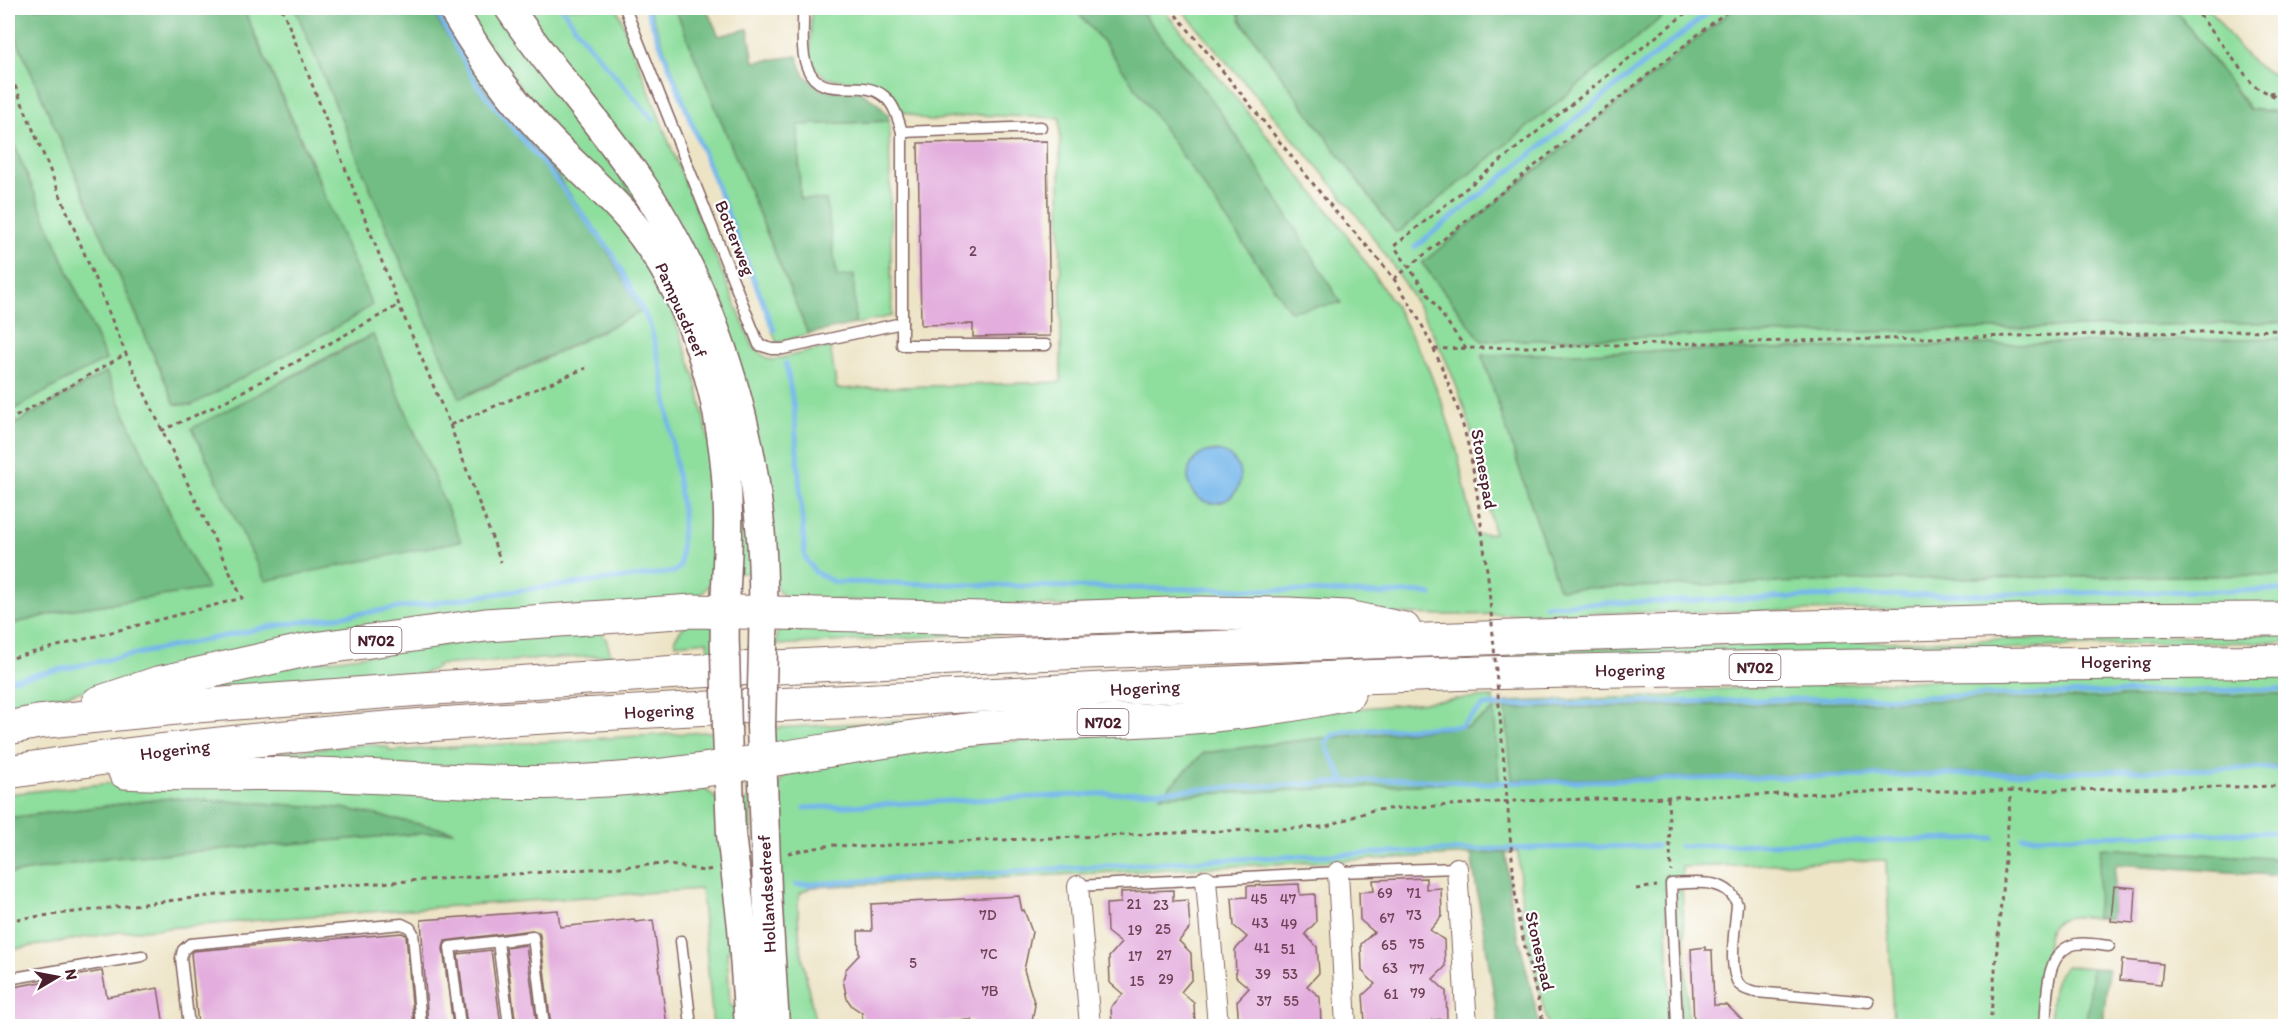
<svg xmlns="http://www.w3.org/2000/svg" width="2293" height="1034" viewBox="0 0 2293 1034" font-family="Itim,sans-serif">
<rect width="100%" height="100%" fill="#fff"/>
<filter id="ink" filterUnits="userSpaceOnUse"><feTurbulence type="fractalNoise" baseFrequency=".0167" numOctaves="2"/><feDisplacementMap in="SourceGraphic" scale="12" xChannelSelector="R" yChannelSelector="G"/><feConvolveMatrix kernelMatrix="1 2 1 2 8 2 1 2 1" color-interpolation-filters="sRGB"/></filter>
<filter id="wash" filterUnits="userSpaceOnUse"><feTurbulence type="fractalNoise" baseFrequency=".008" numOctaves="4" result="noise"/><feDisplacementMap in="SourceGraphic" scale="24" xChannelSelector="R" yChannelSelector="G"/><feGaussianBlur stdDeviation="1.35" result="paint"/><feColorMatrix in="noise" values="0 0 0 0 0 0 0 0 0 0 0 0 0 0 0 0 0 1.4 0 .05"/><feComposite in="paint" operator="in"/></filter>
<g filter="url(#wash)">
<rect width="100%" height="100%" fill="#ede4c6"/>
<g fill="#8ede9d" stroke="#6c7e64" stroke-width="1.5" fill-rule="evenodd">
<path d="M243,8H295L411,286L460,398L485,388L641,312L555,173L466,66L430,8H445L657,268L696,380L711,452L715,532L712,575L709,585L698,598L144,679L8,706V625L68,610L208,589L183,542L106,372L8,428V413L73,376L106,360L8,131V19L175,404L192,405L321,184ZM373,335L420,444L192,429L348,346Z"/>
<polygon points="459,8 502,8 615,155 722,367 756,573 732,573 712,363 577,159"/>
<path d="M516,8H617L677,163L753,347L768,359L772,360L830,347L837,389L1061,382L1060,118L976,115L929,121L901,111L873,84L827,78L810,63L811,12L952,8H1068L1076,11L1105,44L1252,159L1211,99L1138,8H1162L1340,225L1394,304L1426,363L1442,403L1456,447L1475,535L1494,533C1482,472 1470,411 1443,354C1381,221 1272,120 1181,8H1238L1240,20L1396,232L1400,231L1673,8H1735L1422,263L1482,341L2285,322V338L1482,355L1559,588L1951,578L2285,575V605L1444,615L788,599L777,590L726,347ZM1210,451H1217L1196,496C1183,480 1189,457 1210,451Z"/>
<polygon points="649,8 675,8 808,334 777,343"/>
<path d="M2174,8H2209C2228,31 2252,77 2285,75V113L2250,109Z"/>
<polygon points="889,121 892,316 855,324 854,276 837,277 826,201 800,199 798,125"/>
<polygon points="712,617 719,649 708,650 707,641 676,644 675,638 690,618"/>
<polygon points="594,624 606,639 611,655 437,665 437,668 422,674 158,694 214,676"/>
<polygon points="778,624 1345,627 1094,636 1093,628 776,645"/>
<polygon points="2286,634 2285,642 2177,643 1510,666 1509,649"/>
<path d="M2285,674V694L1506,710L1512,780L2285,766V859L2101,848L2096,918C2077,917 2061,912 2049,930L2040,1026H1833L1893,1024L1886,860L1682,867V879H1665L1671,1026H1548L1523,921L1518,852L811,887L799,894C794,932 809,988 816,1026H786L777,791C782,773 793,768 809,760L1469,698L1493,697L1494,710L1505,709L1506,702L1675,696L1696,690L2034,676ZM1493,711L1499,781L1161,795L1204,753L1311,739L1468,727Z"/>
<polygon points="1298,696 774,753 773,728 1035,714 1077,704"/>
<polygon points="721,731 722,760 633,767 224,766 252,754 371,744 389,748 390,751"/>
<path d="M130,781L698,786C708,790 714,795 720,804L731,950L727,951L730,1006H735L742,1026H713L701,889L297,917L120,932L8,950V874L111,858L451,831L342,808L171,798L8,818V794Z"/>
<polygon points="750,800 761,1014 736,801"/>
<polygon points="1682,888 1688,1026 1682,1026 1676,891"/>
<path d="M2066,966L2092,968L2087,1026H2050C2052,1008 2049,978 2066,966Z"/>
</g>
<g fill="#72bd84" stroke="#5e6e58" stroke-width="1.5">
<polygon points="8,8 243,8 372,305 346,322 192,405 175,404 8,19"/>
<polygon points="295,8 430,8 466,66 555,173 601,239 641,312 460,398 411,286"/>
<polygon points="675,8 706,8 719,36 748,29 754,62 797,56 804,75 822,90 860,92 877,103 888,115 889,121 798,125 800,199 826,200 837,277 854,275 855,324 808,334"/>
<polygon points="811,8 952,8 811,12"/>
<polygon points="1068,8 1138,8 1211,99 1252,159 1341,303 1290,311 1105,44 1076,11"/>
<polygon points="1238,8 1673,8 1400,231 1395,232 1240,19"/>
<polygon points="1735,8 2174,8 2249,109 2285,113 2285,322 1482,341 1422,263"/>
<polygon points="8,131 106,360 73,376 8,413"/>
<polygon points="373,335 461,541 265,581 192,428"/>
<polygon points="2285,338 2285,575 1951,578 1559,589 1482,355"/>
<polygon points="106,372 183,542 208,589 68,610 8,625 8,428"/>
<polygon points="2285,694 2285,766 2220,768 1512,780 1506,709"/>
<polygon points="1494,710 1499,781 1160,796 1204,753 1311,739 1468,727"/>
<polygon points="171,798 342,808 454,831 111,858 8,874 8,818"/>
<polygon points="2101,848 2285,859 2285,876 2116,864 2111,919 2096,918"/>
<polygon points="1506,853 1510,899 1515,923 1540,1026 1499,1026 1471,854"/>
<polygon points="2092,968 2108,969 2103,1026 2087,1026"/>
</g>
<circle fill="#76b7eb" stroke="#606b8b" stroke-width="1.5" cx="1214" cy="477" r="26"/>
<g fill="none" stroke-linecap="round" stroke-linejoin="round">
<g stroke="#76b7eb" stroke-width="5">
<polyline points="562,8 583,38 653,120"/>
<polyline points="646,8 774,330"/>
<polyline points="1415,247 1714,8"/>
<path d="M786,363L794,409L805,557L815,572L834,582C967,584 1099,589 1233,589C1282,590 1332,592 1382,594C1399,594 1415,590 1431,595"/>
<polyline points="1545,605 1842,596 2286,590"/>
<polyline points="8,680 274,626 522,590 674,572 680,567 683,515 663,376 650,325 612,253 550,172 478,86 434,8"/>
<polyline points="1345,782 1328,750 1326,742 1333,735 1347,731 1461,726 1483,706 2286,689"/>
<polyline points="805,808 1406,779 1482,783 2286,768"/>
<polyline points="2022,837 2286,832"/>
<polyline points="1680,846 1993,838"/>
<path d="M796,885C1083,866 1370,849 1657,846"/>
</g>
</g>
<g id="blocks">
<g fill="#e3addd">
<polygon points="1047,141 1050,336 973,337 973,324 921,325 918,143"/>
<polygon points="1426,878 1426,889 1441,888 1442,916 1430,930 1444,940 1445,967 1433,979 1446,991 1447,1019 1432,1020 1433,1026 1380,1026 1380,1023 1365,1023 1363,995 1375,984 1362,971 1361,944 1374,932 1360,920 1359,892 1374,891 1373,880"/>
<polygon points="1299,884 1300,895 1315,894 1316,922 1305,934 1317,947 1319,973 1307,986 1320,997 1321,1025 1239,1026 1237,1001 1249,988 1236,977 1235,950 1247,937 1234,926 1232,898 1247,897 1247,886"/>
<polygon points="2114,886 2136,888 2134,923 2111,921"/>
<polygon points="1173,890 1173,901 1188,900 1190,928 1179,941 1191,953 1192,979 1181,992 1194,1003 1195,1026 1112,1026 1111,1007 1123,994 1110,983 1109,957 1121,943 1107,932 1106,904 1121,903 1121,892"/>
<polygon points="1019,896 1022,911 1024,910 1032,932 1024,970 1035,1005 1031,1026 973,1026 972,1020 890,1024 891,1026 863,1026 862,1013 852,1006 847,999 843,980 846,969 859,955 858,931 872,931 871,904"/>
<polygon points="558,910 560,927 634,919 635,922 653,920 667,1026 551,1026 540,936 539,932 532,930 445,941 443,948 453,1026 428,1026 421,920"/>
<polygon points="402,933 406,935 414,1026 198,1026 191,953 193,951"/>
<polygon points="526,945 537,1026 516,1026 506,948"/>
<polygon points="1705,947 1705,950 1712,950 1714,1005 1727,1005 1744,1022 1694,1024 1691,949"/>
<polygon points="491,950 501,1026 467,1026 458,954"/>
<polygon points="2122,960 2163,964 2161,984 2120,980"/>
<polygon points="102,971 107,997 158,988 164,1026 8,1026 8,988"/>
</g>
</g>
</g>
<g filter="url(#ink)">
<use href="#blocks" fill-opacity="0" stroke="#836461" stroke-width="1.5"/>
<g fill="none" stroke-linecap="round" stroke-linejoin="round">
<g stroke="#836461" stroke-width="13">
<g id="lane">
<polyline points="625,8 759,345 772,349 783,349 902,323"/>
<path d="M803,8C804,26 800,50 807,67C821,103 860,76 884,96C895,105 898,119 902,132V345H1046"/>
<polyline points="902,132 1041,127"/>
<polyline points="1078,886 1338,872 1457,868"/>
<polyline points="681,941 691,1026"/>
<polyline points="498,942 509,1026"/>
<polyline points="8,979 142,956"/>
<polyline points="189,1026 181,958 183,950 190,944 402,924 410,928 413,933 421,1026"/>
<polyline points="460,1026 450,947 533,937 544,1026"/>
<path d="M1677,1026L1671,884C1694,883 1728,877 1737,904C1736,922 1726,976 1742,987C1746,990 1752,991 1756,992L1869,1002"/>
<path d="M2045,1026C2048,999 2043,951 2076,944C2086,942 2099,945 2109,946"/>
</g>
</g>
<g stroke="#836461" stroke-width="22">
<g id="street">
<polyline points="1457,868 1467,1026"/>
<polyline points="1338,872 1346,1026"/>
<polyline points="1206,880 1218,1026"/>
<polyline points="1078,886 1090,1026"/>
</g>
</g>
<g stroke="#836461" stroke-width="31">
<g id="secondary">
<path d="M452,8C479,55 511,99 549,139C575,166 605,191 629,219C697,300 726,410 728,515C729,560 723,605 725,651"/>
<path d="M509,8C551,71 603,125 645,189C705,280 746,399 758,507C764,554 764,601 763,648"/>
<polyline points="761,726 767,891 775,1026"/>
<polyline points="727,729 731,834 742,927 749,1026"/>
</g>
</g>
<g stroke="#836461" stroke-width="35">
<g id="highway">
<polyline points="98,703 158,683 306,650 486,625 693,611 1030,619 1197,613 1288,614 1346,617 1404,629"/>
<polyline points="8,728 38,722 196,706 435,688 679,672 1031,654 1768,628 2052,620 2286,619"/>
<path d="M8,772C310,724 616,712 921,698C1097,690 1273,679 1448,674C1727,666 2006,665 2286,661"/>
<path d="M125,772C189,776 253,772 316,774C407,777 497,786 588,781C722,775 853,741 986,728C1039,723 1093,723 1146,720C1214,717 1282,708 1348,694"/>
</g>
</g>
<g stroke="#836461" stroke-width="3" stroke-dasharray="4.5 4.5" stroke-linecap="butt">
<polyline points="282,8 399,305 450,425 586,368"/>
<path d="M1170,8C1222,69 1272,132 1322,195C1346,226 1376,252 1398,285C1425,325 1445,371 1460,416C1477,468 1480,524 1488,577"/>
<polyline points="2194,8 2254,86 2286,102"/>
<polyline points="8,69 126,354 242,598 8,659"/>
<polyline points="2269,93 2286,90"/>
<polyline points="1394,279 1731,8"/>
<polyline points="1434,349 2286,330"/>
<polyline points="1466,349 1394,246 1692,8"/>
<polyline points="8,421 126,354"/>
<polyline points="450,425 501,562"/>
<polyline points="161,431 220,404 399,305"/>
<polyline points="1668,798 1671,871"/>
<polyline points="788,853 832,845 865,847 902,844 1324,827 1373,810 1514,801 1912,791 2011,791"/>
<polyline points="1636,889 1657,886"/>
<polyline points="1515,892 1519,922 1544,1026"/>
<polyline points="8,920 243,892 665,864 704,871 712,869"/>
<polyline points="1990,1026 2011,791 2286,786"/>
</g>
<use href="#lane" stroke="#fff" stroke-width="10"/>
<use href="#street" stroke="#fff" stroke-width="20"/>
<use href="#secondary" stroke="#fff" stroke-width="28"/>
<use href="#highway" stroke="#fff" stroke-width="33"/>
<g stroke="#836461" stroke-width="31" stroke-linecap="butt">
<g id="secondary-bridge">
<polyline points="725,651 727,729"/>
<polyline points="761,726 763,648"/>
</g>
</g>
<polyline stroke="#836461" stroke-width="3" stroke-dasharray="4.5 4.5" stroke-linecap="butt" points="1488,577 1515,892"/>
<use href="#secondary-bridge" stroke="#fff" stroke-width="28"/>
</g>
</g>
<g text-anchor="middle" stroke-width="4.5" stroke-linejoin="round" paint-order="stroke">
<g font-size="15" fill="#704258">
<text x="973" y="256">2</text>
<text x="1385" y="898">69</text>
<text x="1414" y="898">71</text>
<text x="1259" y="904">45</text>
<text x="1288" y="904">47</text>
<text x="1134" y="909">21</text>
<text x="1161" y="910">23</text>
<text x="988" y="920">7D</text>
<text x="1414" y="920">73</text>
<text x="1387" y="923">67</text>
<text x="1260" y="928">43</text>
<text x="1289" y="929">49</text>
<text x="1163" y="934">25</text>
<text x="1135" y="935">19</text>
<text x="1417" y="949">75</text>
<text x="1389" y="950">65</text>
<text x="1262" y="953">41</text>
<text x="1288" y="954">51</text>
<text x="989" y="959">7C</text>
<text x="1164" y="960">27</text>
<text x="1135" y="961">17</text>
<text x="913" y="968">5</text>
<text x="1390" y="973">63</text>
<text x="1417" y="974">77</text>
<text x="1263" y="979">39</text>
<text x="1290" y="979">53</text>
<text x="1166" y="984">29</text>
<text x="1137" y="986">15</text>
<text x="990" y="996">7B</text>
<text x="1418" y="998">79</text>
<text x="1391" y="999">61</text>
<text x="1264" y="1006">37</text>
<text x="1291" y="1006">55</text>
</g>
<g fill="#fff" stroke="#80626b" stroke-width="1.5">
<rect x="350.5" y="627" width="51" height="26" rx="4.5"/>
<rect x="1729.5" y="654" width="51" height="26" rx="4.5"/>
<rect x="1077.5" y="709" width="51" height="26" rx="4.5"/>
</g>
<g font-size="16" font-weight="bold" fill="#4a1f2b">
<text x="376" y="646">N702</text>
<text x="1755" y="673">N702</text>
<text x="1103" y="728">N702</text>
</g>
<g font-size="18" fill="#4a1f2b" stroke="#fff">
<text transform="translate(735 238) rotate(68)" y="6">Botterweg</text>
<text transform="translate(681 310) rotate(66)" y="6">Pampusdreef</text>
<text transform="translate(1484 469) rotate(80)" y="6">Stonespad</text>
<text x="2116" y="668">Hogering</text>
<text transform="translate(1630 670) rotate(-1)" y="6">Hogering</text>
<text transform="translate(1145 688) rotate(-3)" y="6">Hogering</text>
<text transform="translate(659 711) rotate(-3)" y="6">Hogering</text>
<text transform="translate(175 750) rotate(-7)" y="6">Hogering</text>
<text transform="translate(767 894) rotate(-93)" y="6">Hollandsedreef</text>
<text transform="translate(1540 951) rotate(77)" y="6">Stonespad</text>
</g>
</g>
<rect width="2293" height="1034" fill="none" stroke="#fff" stroke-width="30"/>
<g transform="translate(57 977) rotate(80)" stroke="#ffffff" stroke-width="4.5" paint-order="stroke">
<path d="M0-4.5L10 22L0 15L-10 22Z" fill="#4a1f2b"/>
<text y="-9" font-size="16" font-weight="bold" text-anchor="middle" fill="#4a1f2b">N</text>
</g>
</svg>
